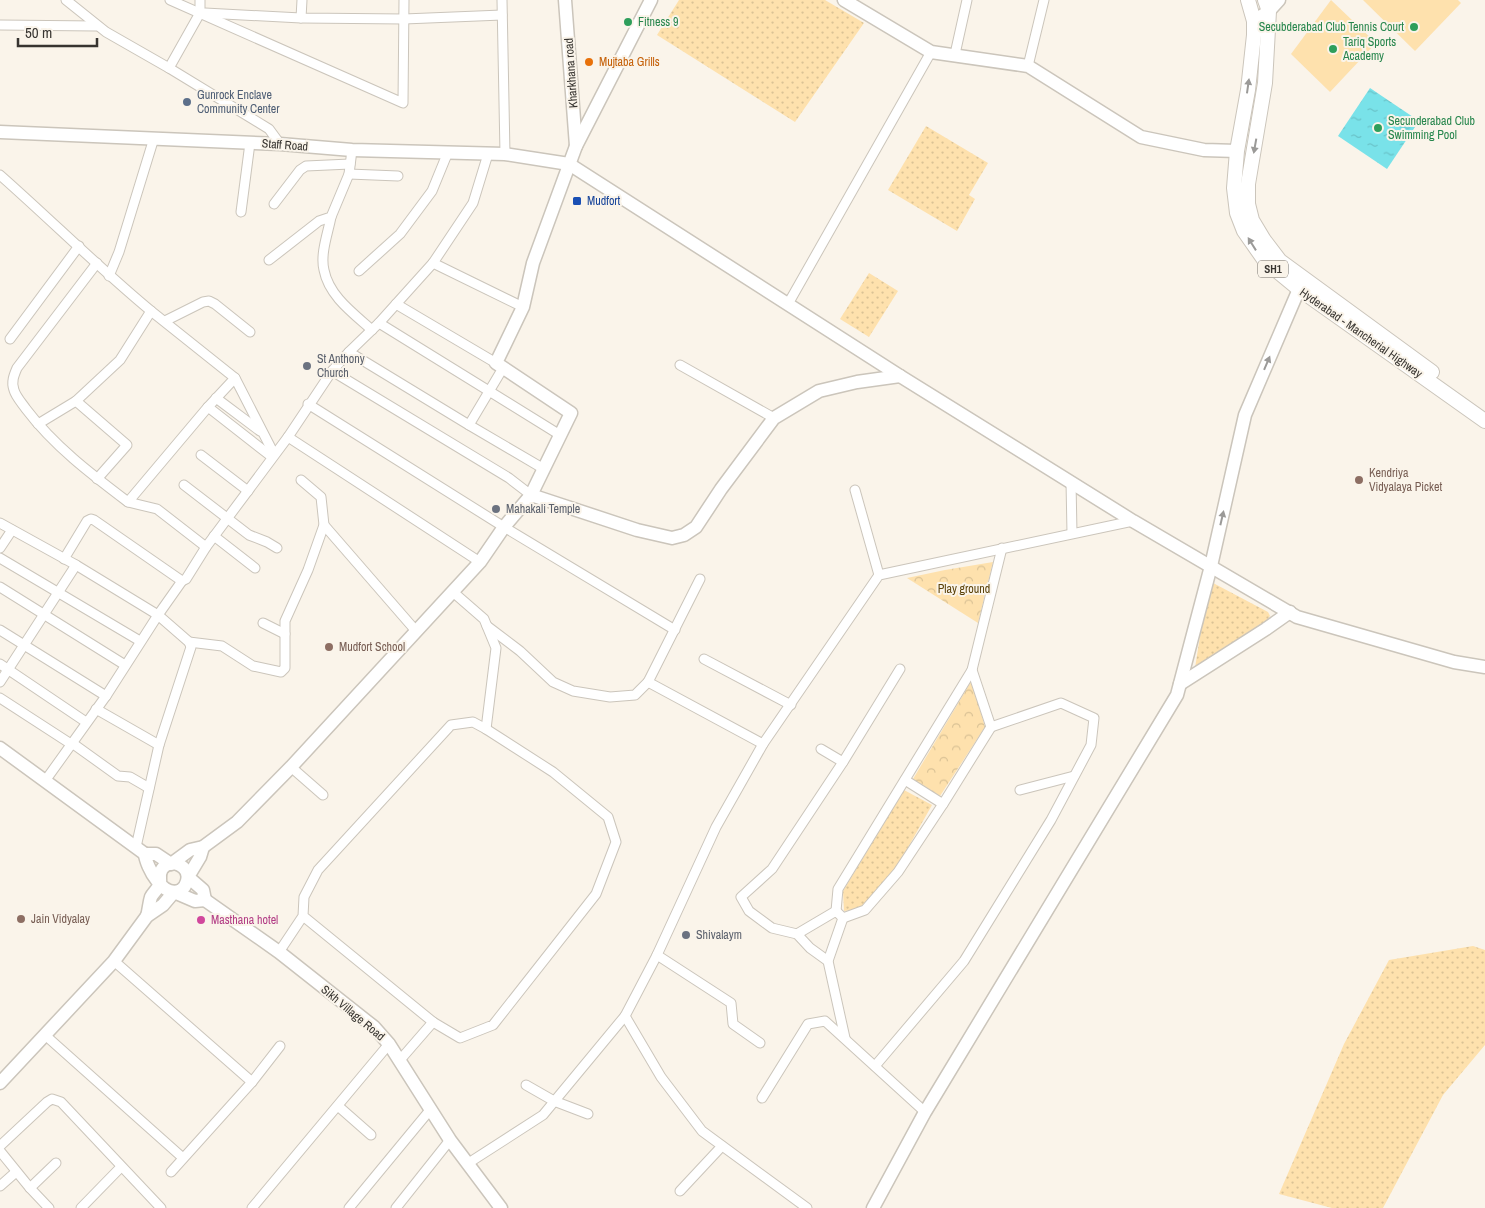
<svg xmlns="http://www.w3.org/2000/svg" width="1485" height="1208" viewBox="0 0 1485 1208" font-family="'Archivo Narrow',sans-serif">
<defs>
<pattern id="grass-dots" width="8" height="8" patternUnits="userSpaceOnUse" patternTransform="scale(1.25)"><rect width="8" height="8" fill="#fee1ad"/><path d="M2 2h.1M6 6h.1" fill="none" stroke="#dac295" stroke-width="1.8" stroke-linecap="round"/></pattern>
<pattern id="park-crowns" width="20" height="18" patternUnits="userSpaceOnUse" patternTransform="scale(1.25)"><rect width="20" height="18" fill="#fee1ad"/><path d="M2 6a3 3 0 1 1 6 0M12 15a3 3 0 1 1 6 0" fill="none" stroke="#dac295"/></pattern>
<pattern id="water-ripples" width="26" height="14" patternUnits="userSpaceOnUse" patternTransform="scale(1.25)"><rect width="26" height="14" fill="#79e2e9"/><path d="M2 4q2-2 4 0t4 0M15 11q2-2 4 0t4 0" fill="none" stroke="#69c2c8"/></pattern>
</defs>
<rect width="100%" height="100%" fill="#faf4ea"/>
<g fill="url(#grass-dots)">
<polygon points="679,0 825,0 864,23 795,122 657,35"/>
<polygon points="926,126 988,163 969,195 975,199 957,231 888,190"/>
<polygon points="869,273 898,291 869,337 840,319"/>
<polygon points="1209,579 1215,584 1268,612 1270,616 1266,621 1195,668"/>
<polygon points="904,790 932,805 897,867 860,909 844,911 843,891"/>
<polygon points="1473,946 1485,950 1485,1045 1443,1095 1383,1208 1332,1208 1279,1194 1344,1044 1389,960"/>
</g>
<g fill="url(#park-crowns)">
<polygon points="993,562 978,623 907,578 945,570"/>
<polygon points="972,680 985,727 940,796 913,779"/>
</g>
<g fill="#fee1ad">
<polygon points="1331,0 1376,43 1330,92 1291,54"/>
<polygon points="1363,0 1458,0 1461,3 1415,51"/>
</g>
<polygon fill="url(#water-ripples)" points="1370,88 1419,121 1387,169 1338,136"/>
<g fill="none" stroke-linecap="round" stroke-linejoin="round">
<g stroke="#cbc5bb" stroke-width="11">
<g id="street">
<polyline points="66,0 106,32 169,68 269,129 280,144"/>
<polyline points="170,0 403,103 404,0"/>
<polyline points="502,0 505,154"/>
<polyline points="205,13 301,18 404,19 502,15"/>
<polyline points="301,18 302,0"/>
<polyline points="0,25 96,26"/>
<polyline points="955,54 967,0"/>
<polyline points="1028,66 1044,0"/>
<polyline points="169,68 200,13 200,0"/>
<polyline points="349,174 398,176"/>
<path d="M0,175C51,220 99,268 151,311"/>
<polyline points="274,204 300,170 306,166 350,164"/>
<polyline points="241,212 250,143"/>
<path d="M331,217C328,233 320,254 324,270C329,296 353,313 372,330"/>
<polyline points="269,260 319,221 331,217 349,174 352,150"/>
<path d="M97,263L17,368C14,375 11,382 14,390C16,397 22,403 26,409C54,446 91,474 128,502"/>
<polyline points="433,263 523,307"/>
<polyline points="359,271 400,234 432,191 448,152"/>
<polyline points="109,276 119,252 154,138"/>
<polyline points="396,304 496,363"/>
<polyline points="788,304 931,52"/>
<polyline points="165,321 203,302 209,301 215,304 250,332"/>
<polyline points="379,323 560,435"/>
<polyline points="10,339 79,246"/>
<polyline points="349,352 469,425 544,469"/>
<polyline points="680,365 774,418"/>
<polyline points="332,371 509,478 531,495"/>
<polyline points="216,398 260,431"/>
<polyline points="76,401 127,445 97,479"/>
<polyline points="308,404 504,527 675,630"/>
<polyline points="208,407 272,457"/>
<polyline points="38,424 76,401 120,360 151,311 235,378"/>
<polyline points="469,425 503,368"/>
<polyline points="288,437 480,562"/>
<polyline points="201,455 248,491"/>
<polyline points="1071,482 1072,533"/>
<polyline points="184,485 249,535 267,542 277,548"/>
<polyline points="855,490 879,575"/>
<polyline points="0,523 76,565 158,615 189,642 191,647 159,745 136,847"/>
<polyline points="324,525 416,631"/>
<polyline points="214,536 255,568"/>
<polyline points="206,547 157,509 128,502 208,407 235,378 274,454"/>
<polyline points="0,548 12,530"/>
<polyline points="0,558 140,641"/>
<polyline points="64,559 87,521 91,519 94,520 182,581"/>
<polyline points="700,579 648,682 763,744"/>
<polyline points="0,587 125,665"/>
<polyline points="453,592 484,619 496,648 486,729"/>
<polyline points="263,623 285,634"/>
<polyline points="487,626 520,651 553,682 573,691 610,697 635,695 648,682"/>
<polyline points="0,630 106,696"/>
<polyline points="189,642 222,646 253,666 281,672 285,668 285,621 308,570 324,525 321,497 301,480"/>
<polyline points="704,659 791,705"/>
<polyline points="0,664 86,722"/>
<polyline points="0,682 76,565"/>
<polyline points="0,698 71,744"/>
<polyline points="96,709 159,745"/>
<polyline points="72,743 118,776 130,777 149,788"/>
<polyline points="821,749 843,762 900,669"/>
<polyline points="291,767 323,795"/>
<polyline points="905,780 943,804 991,727 972,670"/>
<polyline points="45,781 106,696 158,615 182,581 186,579 206,547 288,437 332,371 349,352 379,323 433,263 473,203 488,154"/>
<polyline points="1020,790 1074,776"/>
<polyline points="836,911 838,889 972,670 1002,548"/>
<polyline points="843,918 865,910 898,872 943,804"/>
<polyline points="797,934 836,911 843,918 828,961 845,1038"/>
<polyline points="279,952 303,916 433,1022 460,1038 493,1025 596,894 616,842 608,817 553,772 486,729 473,722 451,725 318,870 304,897 303,916"/>
<polyline points="657,955 731,1003 733,1024 760,1043"/>
<polyline points="114,961 252,1082"/>
<polyline points="828,961 810,948 797,934 772,928 749,911 741,897 772,869 843,762"/>
<polyline points="625,1016 661,1077 702,1131 807,1208"/>
<polyline points="45,1035 183,1158"/>
<polyline points="400,1060 433,1022"/>
<polyline points="875,1066 964,961 1051,820 1091,745 1094,718 1061,703 991,727"/>
<polyline points="526,1085 554,1101 588,1114"/>
<polyline points="762,1098 808,1024 825,1021 925,1112"/>
<polyline points="338,1106 371,1135"/>
<polyline points="0,1146 47,1102 52,1099 61,1102 161,1208"/>
<polyline points="0,1151 30,1188 49,1208"/>
<polyline points="467,1164 543,1115 625,1016 657,955 716,827 763,744 879,575 1133,521"/>
<polyline points="171,1172 252,1082 280,1046"/>
<polyline points="0,1186 16,1172"/>
<polyline points="30,1188 56,1163"/>
<polyline points="680,1191 722,1146"/>
<polyline points="81,1208 121,1167"/>
<polyline points="252,1208 389,1044"/>
<polyline points="349,1208 430,1110"/>
<polyline points="396,1208 450,1140"/>
</g>
</g>
<g stroke="#cbc5bb" stroke-width="15">
<g id="secondary">
<polyline points="565,0 576,146"/>
<polyline points="844,0 931,52 1028,66 1141,137 1204,150 1237,151"/>
<polyline points="1254,21 1269,11 1279,0"/>
<polyline points="0,132 280,144 352,150 505,154 569,164 900,376 1133,521 1297,617 1454,662 1485,667"/>
<polyline points="531,495 637,530 672,538 684,535 696,527 721,489 774,418 819,391 857,382 900,376"/>
<polyline points="1180,684 1266,629 1290,612"/>
<polyline points="0,748 145,854"/>
<polyline points="203,847 200,857 188,877 203,890 205,900"/>
<polyline points="145,854 156,854 171,864 190,850 203,847 237,822 291,767 480,562 504,527 531,495 571,413 496,363 523,307 533,263 576,146 651,0"/>
<path d="M145,854C146,867 164,900 181,890C184,888 186,885 187,881C191,866 171,857 162,869C158,875 161,879 160,884C158,889 153,893 151,897C149,903 149,910 147,916"/>
<polyline points="205,900 279,952 374,1027 389,1044 450,1140 501,1208"/>
<polyline points="0,1083 114,961 147,916 163,905 174,892 195,901 205,900"/>
<polyline points="873,1208 925,1112 1177,695 1211,566 1245,415 1299,289"/>
</g>
</g>
<g stroke="#cbc5bb" stroke-width="16">
<g id="primary">
<polyline points="1248,0 1254,21 1254,35 1248,90 1237,151 1234,188 1237,213 1244,231 1265,261 1299,289 1485,421"/>
<polyline points="1265,0 1269,11 1265,83 1248,184 1248,204 1252,220 1264,240 1280,261 1432,372"/>
</g>
</g>
<use href="#street" stroke="#fff" stroke-width="9"/>
<use href="#secondary" stroke="#fff" stroke-width="12"/>
<use href="#primary" stroke="#fff" stroke-width="14"/>
</g>
<defs><path id="oneway-solid" d="M-6-.8H1V-3.2L6.5 0L1 3.2V.8H-6Z" transform="scale(1.25)"/></defs>
<g fill="#9b9a98">
<use href="#oneway-solid" transform="translate(1248 86) rotate(-82)"/>
<use href="#oneway-solid" transform="translate(1255 146) rotate(100)"/>
<use href="#oneway-solid" transform="translate(1252 244) rotate(-122)"/>
<use href="#oneway-solid" transform="translate(1267 363) rotate(-67)"/>
<use href="#oneway-solid" transform="translate(1222 518) rotate(-77)"/>
</g>
<g fill="#2e9e5b" stroke="#faf4ea" stroke-width="2">
<circle cx="628" cy="22" r="5"/>
<circle cx="1414" cy="27" r="5"/>
<circle cx="1333" cy="49" r="5"/>
<circle cx="1378" cy="128" r="5"/>
</g>
<circle fill="#e8710a" stroke="#faf4ea" stroke-width="2" cx="589" cy="62" r="5"/>
<circle fill="#5c6f8a" stroke="#faf4ea" stroke-width="2" cx="187" cy="102" r="5"/>
<rect fill="#1a4fb4" stroke="#faf4ea" stroke-width="2" x="572" y="196" width="10" height="10" rx="2.5"/>
<g fill="#6b7280" stroke="#faf4ea" stroke-width="2">
<circle cx="307" cy="366" r="5"/>
<circle cx="496" cy="509" r="5"/>
<circle cx="686" cy="935" r="5"/>
</g>
<g fill="#8d6e63" stroke="#faf4ea" stroke-width="2">
<circle cx="1359" cy="480" r="5"/>
<circle cx="329" cy="647" r="5"/>
<circle cx="21" cy="919" r="5"/>
</g>
<circle fill="#d1479c" stroke="#faf4ea" stroke-width="2" cx="201" cy="920" r="5"/>
<g text-anchor="middle" stroke-width="4" stroke-linejoin="round" paint-order="stroke">
<rect fill="#faf4ea" stroke="#726e68" stroke-width="1" x="1258" y="260.5" width="30" height="17" rx="4"/>
<g font-size="11" font-weight="bold" fill="#373430">
<text x="1273" y="273">SH1</text>
</g>
<g font-size="12" fill="#27864d" stroke="#faf4ea" text-anchor="start">
<text x="638" y="26">Fitness 9</text>
<text x="1404" y="31" text-anchor="end">Secubderabad Club Tennis Court</text>
<text x="1343" y="46">Tariq Sports<tspan x="1343" dy="14">Academy</tspan></text>
<text x="1388" y="125">Secunderabad Club<tspan x="1388" dy="14">Swimming Pool</tspan></text>
</g>
<g font-size="12" fill="#c56008" stroke="#faf4ea" text-anchor="start">
<text x="599" y="66">Mujtaba Grills</text>
</g>
<g font-size="12" fill="#373430" stroke="#faf4ea">
<text transform="translate(571 73) rotate(-94)" y="4">Kharkhana road</text>
<text transform="translate(285 145) rotate(4)" y="4">Staff Road</text>
<text transform="translate(1361 333) rotate(35)" y="4">Hyderabad - Mancherial Highway</text>
<text transform="translate(353 1013) rotate(40)" y="4">Sikh Village Road</text>
</g>
<g font-size="12" fill="#4e5e75" stroke="#faf4ea" text-anchor="start">
<text x="197" y="99">Gunrock Enclave<tspan x="197" dy="14">Community Center</tspan></text>
</g>
<g font-size="12" fill="#164399" stroke="#faf4ea" text-anchor="start">
<text x="587" y="205">Mudfort</text>
</g>
<g font-size="12" fill="#5b616d" stroke="#faf4ea" text-anchor="start">
<text x="317" y="363">St Anthony<tspan x="317" dy="14">Church</tspan></text>
<text x="506" y="513">Mahakali Temple</text>
<text x="696" y="939">Shivalaym</text>
</g>
<g font-size="12" fill="#785e54" stroke="#faf4ea" text-anchor="start">
<text x="1369" y="477">Kendriya<tspan x="1369" dy="14">Vidyalaya Picket</tspan></text>
<text x="339" y="651">Mudfort School</text>
<text x="31" y="923">Jain Vidyalay</text>
</g>
<g font-size="12" fill="#5b4209" stroke="#faf4ea">
<text x="964" y="593">Play ground</text>
</g>
<g font-size="12" fill="#b23c85" stroke="#faf4ea" text-anchor="start">
<text x="211" y="924">Masthana hotel</text>
</g>
</g>
<path d="M18 38v8h79v-8" fill="none" stroke="#373430" stroke-width="2.5"/>
<text x="25" y="38" font-size="15" fill="#373430" stroke="#faf4ea" stroke-width="4" paint-order="stroke">50 m</text>
</svg>
